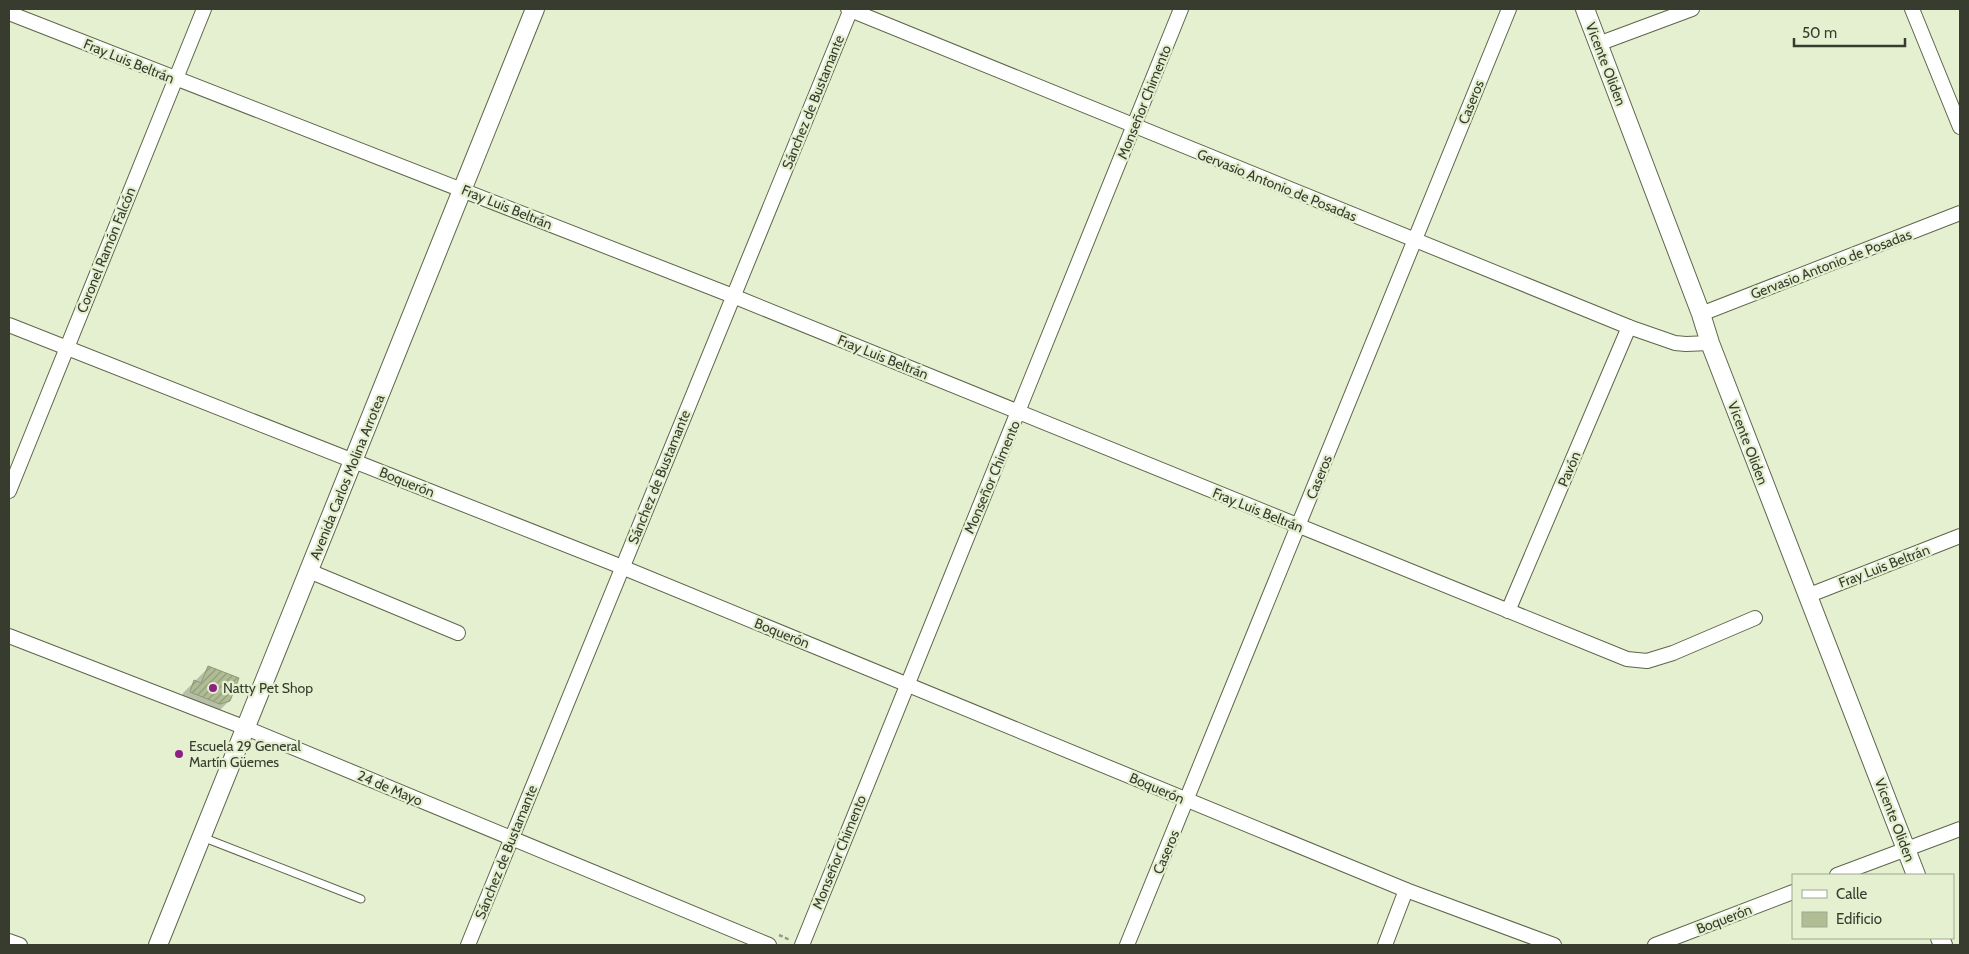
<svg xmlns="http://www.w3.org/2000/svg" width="1969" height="954" viewBox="0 0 1969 954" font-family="Cabin,sans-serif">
<defs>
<pattern id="building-hatch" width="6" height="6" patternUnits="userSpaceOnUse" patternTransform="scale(1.25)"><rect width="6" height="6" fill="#b0bd94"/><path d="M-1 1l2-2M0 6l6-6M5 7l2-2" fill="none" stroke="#909b79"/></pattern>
</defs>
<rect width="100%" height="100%" fill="#e5f0d0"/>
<polygon fill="#0003" points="208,668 229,701 218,712 179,703 183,693"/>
<polygon fill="url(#building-hatch)" stroke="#8f997b" points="208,666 239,678 230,701 220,704 190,692 194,680 201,683"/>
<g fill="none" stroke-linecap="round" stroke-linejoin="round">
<g stroke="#5d664a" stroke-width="9">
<polyline id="service" points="202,837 361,899"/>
</g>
<g stroke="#5d664a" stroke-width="16">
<g id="minor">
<polyline points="848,9 1629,327 1675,343 1686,344 1710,343"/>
<polyline points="1912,9 1960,127"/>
<polyline points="9,13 733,296 1627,659 1647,661 1673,653 1755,618"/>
<polyline points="1598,44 1692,9"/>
<polyline points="1701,314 1960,213"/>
<polyline points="9,325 612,563 1406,890 1554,945"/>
<polyline points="9,491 204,9"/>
<polyline points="309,571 458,633"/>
<polyline points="1807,596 1960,536"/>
<polyline points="1508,611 1629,327"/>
<polyline points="9,636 246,728 769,945"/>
<polyline points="1837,875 1960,829"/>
<polyline points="9,941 20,945"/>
<polyline points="468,945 851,9"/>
<path d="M802,945C926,632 1057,322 1181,9"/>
<polyline points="1127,945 1509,9"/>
<polyline points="1385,945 1406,890"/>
<polyline points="1655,945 1793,892"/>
</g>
</g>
<g stroke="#5d664a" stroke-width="20">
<g id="tertiary">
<polyline points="1585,9 1701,314 1710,343 1916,875"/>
<polyline points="1940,938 1943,945"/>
<polyline points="158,945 535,9"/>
</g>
</g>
<polyline stroke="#959c85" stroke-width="2.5" stroke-dasharray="4 2.5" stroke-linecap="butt" points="779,935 790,940"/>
<use href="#service" stroke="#fff" stroke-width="7"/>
<use href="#minor" stroke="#fff" stroke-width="14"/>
<use href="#tertiary" stroke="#fff" stroke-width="18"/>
</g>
<g fill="#8d2083" stroke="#e5f0d0" stroke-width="2">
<circle cx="213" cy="688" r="5"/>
<circle cx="179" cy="754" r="5"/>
</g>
<g text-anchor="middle" stroke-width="4.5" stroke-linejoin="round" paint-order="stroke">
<g font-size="14" fill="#383c2f" stroke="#e5f0d0">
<text transform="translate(129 61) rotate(22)" y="5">Fray Luis Beltrán</text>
<text transform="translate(1606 64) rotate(69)" y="5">Vicente Oliden</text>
<text transform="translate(813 102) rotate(-68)" y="5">Sánchez de Bustamante</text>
<text transform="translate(1144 102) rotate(-68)" y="5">Monseñor Chimento</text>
<text transform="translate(1471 102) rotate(-68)" y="5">Caseros</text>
<text transform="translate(1277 185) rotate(22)" y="5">Gervasio Antonio de Posadas</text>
<text transform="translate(507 207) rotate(22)" y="5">Fray Luis Beltrán</text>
<text transform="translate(106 250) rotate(-68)" y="5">Coronel Ramón Falcón</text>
<text transform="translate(1831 264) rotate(-21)" y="5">Gervasio Antonio de Posadas</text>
<text transform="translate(883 357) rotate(22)" y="5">Fray Luis Beltrán</text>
<text transform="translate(1748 443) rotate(69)" y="5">Vicente Oliden</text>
<text transform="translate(1569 469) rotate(-67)" y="5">Pavón</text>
<text transform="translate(347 477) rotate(-68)" y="5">Avenida Carlos Molina Arrotea</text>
<text transform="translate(659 477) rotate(-68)" y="5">Sánchez de Bustamante</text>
<text transform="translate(992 477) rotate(-67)" y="5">Monseñor Chimento</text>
<text transform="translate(1319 477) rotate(-68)" y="5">Caseros</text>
<text transform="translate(407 482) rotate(22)" y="5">Boquerón</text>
<text transform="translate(1258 510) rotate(22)" y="5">Fray Luis Beltrán</text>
<text transform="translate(1884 566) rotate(-21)" y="5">Fray Luis Beltrán</text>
<text transform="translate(782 633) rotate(22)" y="5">Boquerón</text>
<text transform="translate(390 788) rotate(23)" y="5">24 de Mayo</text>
<text transform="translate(1157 788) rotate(23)" y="5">Boquerón</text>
<text transform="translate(1895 820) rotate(69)" y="5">Vicente Oliden</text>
<text transform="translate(506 852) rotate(-68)" y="5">Sánchez de Bustamante</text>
<text transform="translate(839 852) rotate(-68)" y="5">Monseñor Chimento</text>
<text transform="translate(1166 852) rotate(-67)" y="5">Caseros</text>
<text transform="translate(1724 919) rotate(-21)" y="5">Boquerón</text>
</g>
<g font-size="14" fill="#383c2f" stroke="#e5f0d0" text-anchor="start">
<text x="223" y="693">Natty Pet Shop</text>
<text x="189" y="751">Escuela 29 General<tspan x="189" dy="16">Martín Güemes</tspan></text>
</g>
</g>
<rect width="1969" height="954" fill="none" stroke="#383c2f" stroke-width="20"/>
<rect x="1792" y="874" width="162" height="65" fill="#e5f0d0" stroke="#a0a890"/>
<rect x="1802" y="890" width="25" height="8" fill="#ffffff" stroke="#a0a890"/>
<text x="1836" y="899" font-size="15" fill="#383c2f">Calle</text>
<rect x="1802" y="912" width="25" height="15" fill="#b0bd94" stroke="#a0a890"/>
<text x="1836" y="924" font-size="15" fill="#383c2f">Edificio</text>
<path d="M1794 38v8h111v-8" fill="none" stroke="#383c2f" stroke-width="2.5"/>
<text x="1802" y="38" font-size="15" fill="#383c2f" stroke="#e5f0d0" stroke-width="4" paint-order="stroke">50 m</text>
</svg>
